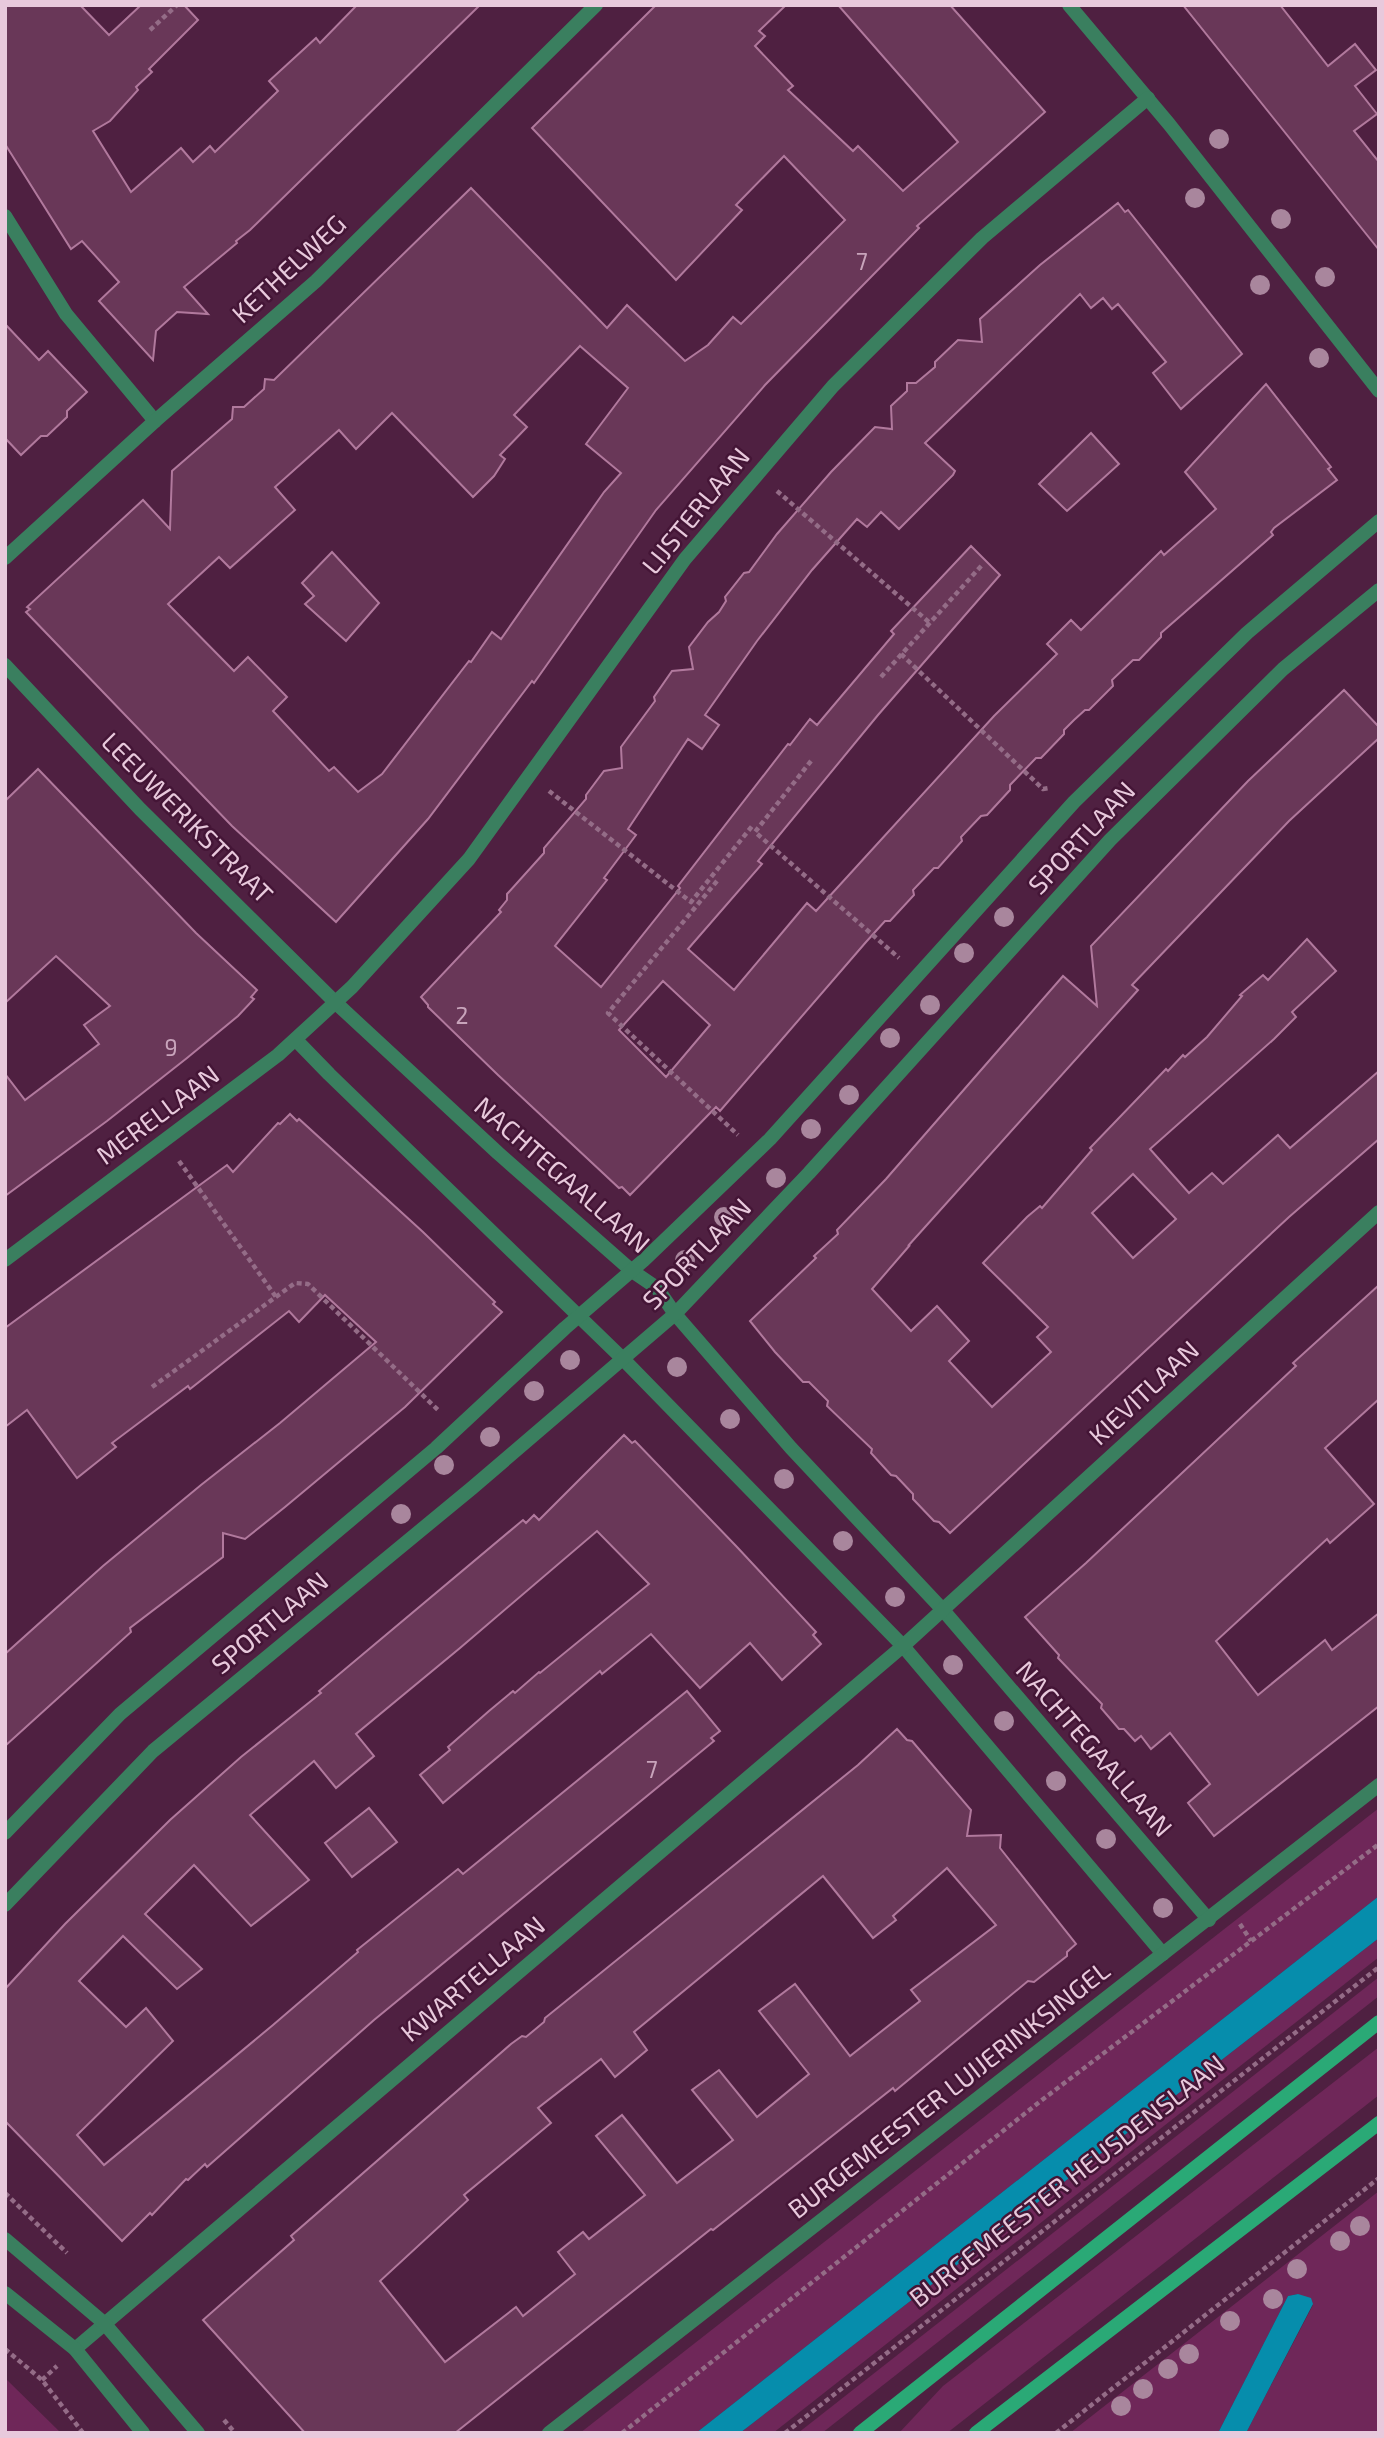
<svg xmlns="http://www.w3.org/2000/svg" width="1384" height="2438" viewBox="0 0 1384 2438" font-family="'Exo 2',sans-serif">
<rect width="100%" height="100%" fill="#4f2041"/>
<g fill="#6f2759">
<polygon points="1379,1808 1379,1896 696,2433 580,2433"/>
<polygon points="1379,1938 1379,1957 773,2433 740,2433"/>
<polygon points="1379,1977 1379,1996 822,2433 798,2433"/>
<polygon points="1379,2047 1379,2095 947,2433 899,2433 943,2386"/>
<polygon points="1379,2191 1379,2433 1246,2433 1313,2305 1298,2294 1288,2296 1218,2433 1070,2433"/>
<polygon points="5,2378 61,2433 5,2433"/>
</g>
<g fill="#068dac">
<polygon points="1379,1896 1379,1938 740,2433 696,2433"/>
<polygon points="1298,2294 1311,2298 1313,2304 1246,2433 1218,2433 1288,2296"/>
</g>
<g fill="#693758" stroke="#b1799d" stroke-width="2" fill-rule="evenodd">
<polygon points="5,5 80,5 109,35 141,5 184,5 198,20 149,69 152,72 136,87 138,90 110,121 93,131 131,192 181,148 193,162 210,146 215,152 278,91 269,81 316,38 320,43 357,5 480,5 250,230 236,241 237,243 184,287 208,314 177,312 156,331 153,360 99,301 119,282 82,241 71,249 5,144"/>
<path d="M656,5H786L759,31L765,36L755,46L793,86L788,90L853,151L858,146L903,191L958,142L838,5H950L1045,112L917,226L919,228L765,385L656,510L534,683L532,681L428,819L336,922L232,826L26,612L30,609L27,607L143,500L170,529L172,471L232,419L233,407H244L264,389L265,379L274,380L471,188L607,328L627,305L685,361L708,345L733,317L741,324L845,220L784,156L736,205L742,210L676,280L532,128ZM580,346L628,388L586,444L621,473L604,492L501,639L492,632L471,662L469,661L382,774L358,792L334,767L329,771L273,711L287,697L248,657L234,671L168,604L219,557L230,568L295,510L275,487L339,430L356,449L392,413L473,497L494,476L505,459L500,455L527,427L514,415Z"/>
<polygon points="1183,5 1280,5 1328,66 1355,44 1376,70 1355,86 1377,114 1354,131 1379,162 1379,250"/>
<path d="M1118,203L1125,212L1128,210L1242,354L1181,409L1153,373L1166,362L1118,304L1112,309L1103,298L1091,308L1080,294L925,443L955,471L953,475L899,529L881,512L867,527L857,519L812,570L757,641L705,715L719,725L702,749L688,739L628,829L636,835L604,878L607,880L555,946L601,987L680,888L678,886L788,744L790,745L810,719L817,725L894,634L891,631L971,546L1000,575L878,715L758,861L762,864L688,949L734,990L807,903L816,911L994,716L1057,654L1047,644L1071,620L1081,630L1161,551L1164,555L1216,509L1185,472L1266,384L1331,467L1328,469L1337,480L1274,528L1271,532L1273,535L1161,633V637L1139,660H1133L1112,680L1113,686L1089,710H1085L1074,720L1064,730V734L1041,758H1036L1010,785V790L987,815L981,816L961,837L962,841L938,868H934L913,890L914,895L890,921H885L866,942L720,1111L716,1107L630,1195L622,1187L619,1188L498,1075L428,1007V1005L421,997L501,912L499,910L507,900V894L544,853V848L586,799V795L604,771L622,768L621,747L655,701L654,697L672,671L693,669L689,647L708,622L719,612L726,601L725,597L744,573L749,572L777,534L831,472L875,427L892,429L891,406L907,391V383H916L935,367V362L958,340L982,342L980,319L1040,265ZM663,981L710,1025L666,1077L619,1030Z"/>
<polygon points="5,324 39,360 48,351 87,392 67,411 67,417 47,436 41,436 21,455 5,438"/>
<polygon points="1091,433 1119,464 1067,511 1039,484"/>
<polygon points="332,552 379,603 346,641 305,604 314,596 302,583"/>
<path d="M1344,690L1379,727V738L1289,821L1132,985L1138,990L908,1246L910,1245L872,1289L911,1331L937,1306L969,1341L949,1361L992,1407L1051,1352L1037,1337L1048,1327L983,1263L1027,1217L1040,1206L1042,1208L1092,1150L1090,1148L1166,1069L1168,1071L1183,1055L1185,1057L1207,1037L1242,996L1240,995L1263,975L1268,980L1307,939L1336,971L1292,1012L1296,1017L1274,1039L1150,1149L1189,1193L1212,1173L1223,1184L1278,1135L1290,1148L1379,1071V1139L1289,1217L950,1533L939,1522L934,1521L913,1499V1494L896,1476L891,1475L871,1453L872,1449L827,1406L828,1401L809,1382H803L775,1352L750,1321L816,1258L814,1256L838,1234L837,1230L886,1179L1063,976L1097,1006L1091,946L1248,781ZM1133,1174L1176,1219L1133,1258L1092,1213Z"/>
<polygon points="38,769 196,933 257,990 251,997 254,999 238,1016 187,1058 107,1121 5,1196 5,1074 25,1100 99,1044 84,1025 110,1006 56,956 5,1003 5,801"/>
<polygon points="290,1114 297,1121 299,1119 423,1232 495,1302 493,1304 502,1312 405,1407 285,1507 245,1539 223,1533 223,1557 130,1628 131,1632 5,1746 5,1654 103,1566 201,1485 280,1423 376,1342 325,1295 299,1322 289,1311 190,1389 188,1386 112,1443 116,1447 77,1478 27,1410 5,1427 5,1328 227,1165 233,1172 278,1123 280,1124"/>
<polygon points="1379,1285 1379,1399 1325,1448 1374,1504 1330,1543 1327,1539 1216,1641 1258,1695 1325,1640 1332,1650 1379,1613 1379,1706 1214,1836 1188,1803 1210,1784 1170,1733 1151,1749 1141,1736 1135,1741 1124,1729 1119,1729 1101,1708 1102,1704 1058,1658 1059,1655 1025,1617 1086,1563 1296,1366 1293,1363"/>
<polygon points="624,1435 632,1443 635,1441 737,1547 816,1632 813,1635 821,1644 782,1680 750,1643 700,1688 651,1634 602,1674 600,1671 443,1803 420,1775 450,1750 448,1747 489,1711 513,1691 515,1693 539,1672 540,1673 649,1584 597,1531 460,1648 356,1734 374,1756 336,1788 314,1761 250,1815 309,1880 251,1926 194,1865 145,1914 202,1969 177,1989 123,1936 79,1981 126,2027 146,2008 173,2041 77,2135 104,2165 273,2025 358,1952 357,1950 458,1869 463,1874 687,1691 720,1731 711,1738 714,1741 374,2020 207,2167 205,2164 188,2180 186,2179 152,2215 150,2213 122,2241 5,2121 5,1989 65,1924 170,1820 241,1757 321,1693 319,1691 523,1520 526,1523 534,1515 539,1520"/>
<path d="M897,1729L907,1740L912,1741L971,1810L967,1836L1001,1835L1000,1848L1076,1944L1067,1952V1956L1034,1982L1028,1981L895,2091L893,2088L713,2230L711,2229L455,2433H305L203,2320L294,2240L291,2236L511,2044L522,2036L526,2037L544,2022L545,2018L858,1765ZM947,1868L996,1925L911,1990L920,2001L850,2056L795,1984L759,2011L809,2074L757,2117L719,2070L692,2090L733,2140L677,2183L622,2115L596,2136L645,2195L589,2239L583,2232L558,2252L575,2274L523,2316L516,2307L445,2362L380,2281L468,2200L464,2195L551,2123L538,2108L601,2059L615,2077L647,2050L634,2032L823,1876L873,1938L896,1920L893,1916Z"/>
<polygon points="369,1808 397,1842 352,1877 325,1843"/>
</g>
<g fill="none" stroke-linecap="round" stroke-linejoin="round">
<g stroke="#946c87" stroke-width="4.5" stroke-dasharray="5 3.5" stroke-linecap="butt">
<polyline points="150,30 177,5"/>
<polyline points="777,491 930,623"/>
<polyline points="901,654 1043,789 1049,788"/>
<polyline points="881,677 983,564"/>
<polyline points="811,761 755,832 899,958"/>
<polyline points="549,791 691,902 753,825"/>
<polyline points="717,881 608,1013 738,1135"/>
<polyline points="179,1161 276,1297"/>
<polyline points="152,1387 295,1283 308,1284 439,1411"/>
<polyline points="1240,1924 1251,1941"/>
<polyline points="5,2193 67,2253"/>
<polyline points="5,2349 42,2380 83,2433"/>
<polyline points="42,2380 57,2366"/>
<polyline points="224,2420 235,2433"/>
<polyline points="622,2433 1042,2100 1379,1844"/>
<polyline points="785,2433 1379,1967"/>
<polyline points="1056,2433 1379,2178"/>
</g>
<g stroke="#3a7f5f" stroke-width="14">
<polyline points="1069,5 1169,124 1379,391"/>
<polyline points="5,216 66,314 155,421"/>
<polyline points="5,558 155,421 316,281 596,5"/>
<polyline points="5,665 140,809 336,1003 498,1153 632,1271 657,1288 675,1314 791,1448 943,1610 1209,1920"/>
<polyline points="296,1040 329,1074 624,1360 903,1646 1163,1954"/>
<polyline points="5,1260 278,1055 352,987 469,859 685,559 833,386 982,238 1148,98"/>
<polyline points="5,1833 120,1714 436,1448 565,1328 644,1260 770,1139 1074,802 1247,633 1379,521"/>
<polyline points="5,1905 153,1751 472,1488 675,1314 809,1173 1110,840 1283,669 1379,590"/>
<polyline points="75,2349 903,1646 1379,1212"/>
<polyline points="549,2433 1379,1785"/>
</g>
<g stroke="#3a7f5f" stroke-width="14">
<polyline points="5,2239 104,2323 198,2433"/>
<polyline points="5,2293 75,2349 143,2433"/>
</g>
<g stroke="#2aa976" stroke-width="14">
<polyline points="860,2433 1379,2022"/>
<polyline points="976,2433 1379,2123"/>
</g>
</g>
<g fill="#a9869d">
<circle cx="1219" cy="139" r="10"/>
<circle cx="1195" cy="198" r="10"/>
<circle cx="1281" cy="219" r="10"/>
<circle cx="1325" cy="277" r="10"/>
<circle cx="1260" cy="285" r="10"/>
<circle cx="1319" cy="358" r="10"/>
<circle cx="1004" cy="917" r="10"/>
<circle cx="964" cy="953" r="10"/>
<circle cx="930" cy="1005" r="10"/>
<circle cx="890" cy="1038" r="10"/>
<circle cx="849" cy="1095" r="10"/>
<circle cx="811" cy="1129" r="10"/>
<circle cx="776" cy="1178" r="10"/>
<circle cx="724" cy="1217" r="10"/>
<circle cx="685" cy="1260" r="10"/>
<circle cx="570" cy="1360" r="10"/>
<circle cx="677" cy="1367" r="10"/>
<circle cx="534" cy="1391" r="10"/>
<circle cx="730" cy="1419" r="10"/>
<circle cx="490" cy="1437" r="10"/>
<circle cx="444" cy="1465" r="10"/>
<circle cx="784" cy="1479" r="10"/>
<circle cx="401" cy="1514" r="10"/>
<circle cx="843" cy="1541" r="10"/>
<circle cx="895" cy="1597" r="10"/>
<circle cx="953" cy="1665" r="10"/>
<circle cx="1004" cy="1721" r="10"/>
<circle cx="1056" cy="1781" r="10"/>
<circle cx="1106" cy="1839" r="10"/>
<circle cx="1163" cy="1908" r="10"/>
<circle cx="1360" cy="2226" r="10"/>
<circle cx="1340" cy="2241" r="10"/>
<circle cx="1297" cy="2269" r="10"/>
<circle cx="1273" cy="2299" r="10"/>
<circle cx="1230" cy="2321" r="10"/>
<circle cx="1189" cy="2354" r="10"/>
<circle cx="1168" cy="2369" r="10"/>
<circle cx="1143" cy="2389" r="10"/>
<circle cx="1121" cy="2406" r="10"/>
</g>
<g text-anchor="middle" stroke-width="5" stroke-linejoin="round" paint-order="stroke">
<g font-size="23" fill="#c8a4bb">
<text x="862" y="270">7</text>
<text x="462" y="1024">2</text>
<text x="171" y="1056">9</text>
<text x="652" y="1778">7</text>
</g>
<g font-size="26" fill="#e8c9dc" stroke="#441536">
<text transform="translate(289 269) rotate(-43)" y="9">KETHELWEG</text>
<text transform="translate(696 511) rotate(-51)" y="9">LIJSTERLAAN</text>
<text transform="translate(187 818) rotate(45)" y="9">LEEUWERIKSTRAAT</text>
<text transform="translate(1082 838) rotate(-47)" y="9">SPORTLAAN</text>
<text transform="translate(158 1115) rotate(-37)" y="9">MERELLAAN</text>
<text transform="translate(562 1175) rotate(41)" y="9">NACHTEGAALLAAN</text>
<text transform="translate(697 1254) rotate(-46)" y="9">SPORTLAAN</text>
<text transform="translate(1144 1393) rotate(-43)" y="9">KIEVITLAAN</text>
<text transform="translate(270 1623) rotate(-40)" y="9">SPORTLAAN</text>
<text transform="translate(1094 1749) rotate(49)" y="9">NACHTEGAALLAAN</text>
<text transform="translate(473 1979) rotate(-40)" y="9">KWARTELLAAN</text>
<text transform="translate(949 2090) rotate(-38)" y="9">BURGEMEESTER LUIJERINKSINGEL</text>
<text transform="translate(1067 2181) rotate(-38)" y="9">BURGEMEESTER HEUSDENSLAAN</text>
</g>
</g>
<rect width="1384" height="2438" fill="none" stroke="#e8c9dc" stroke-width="14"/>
</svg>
